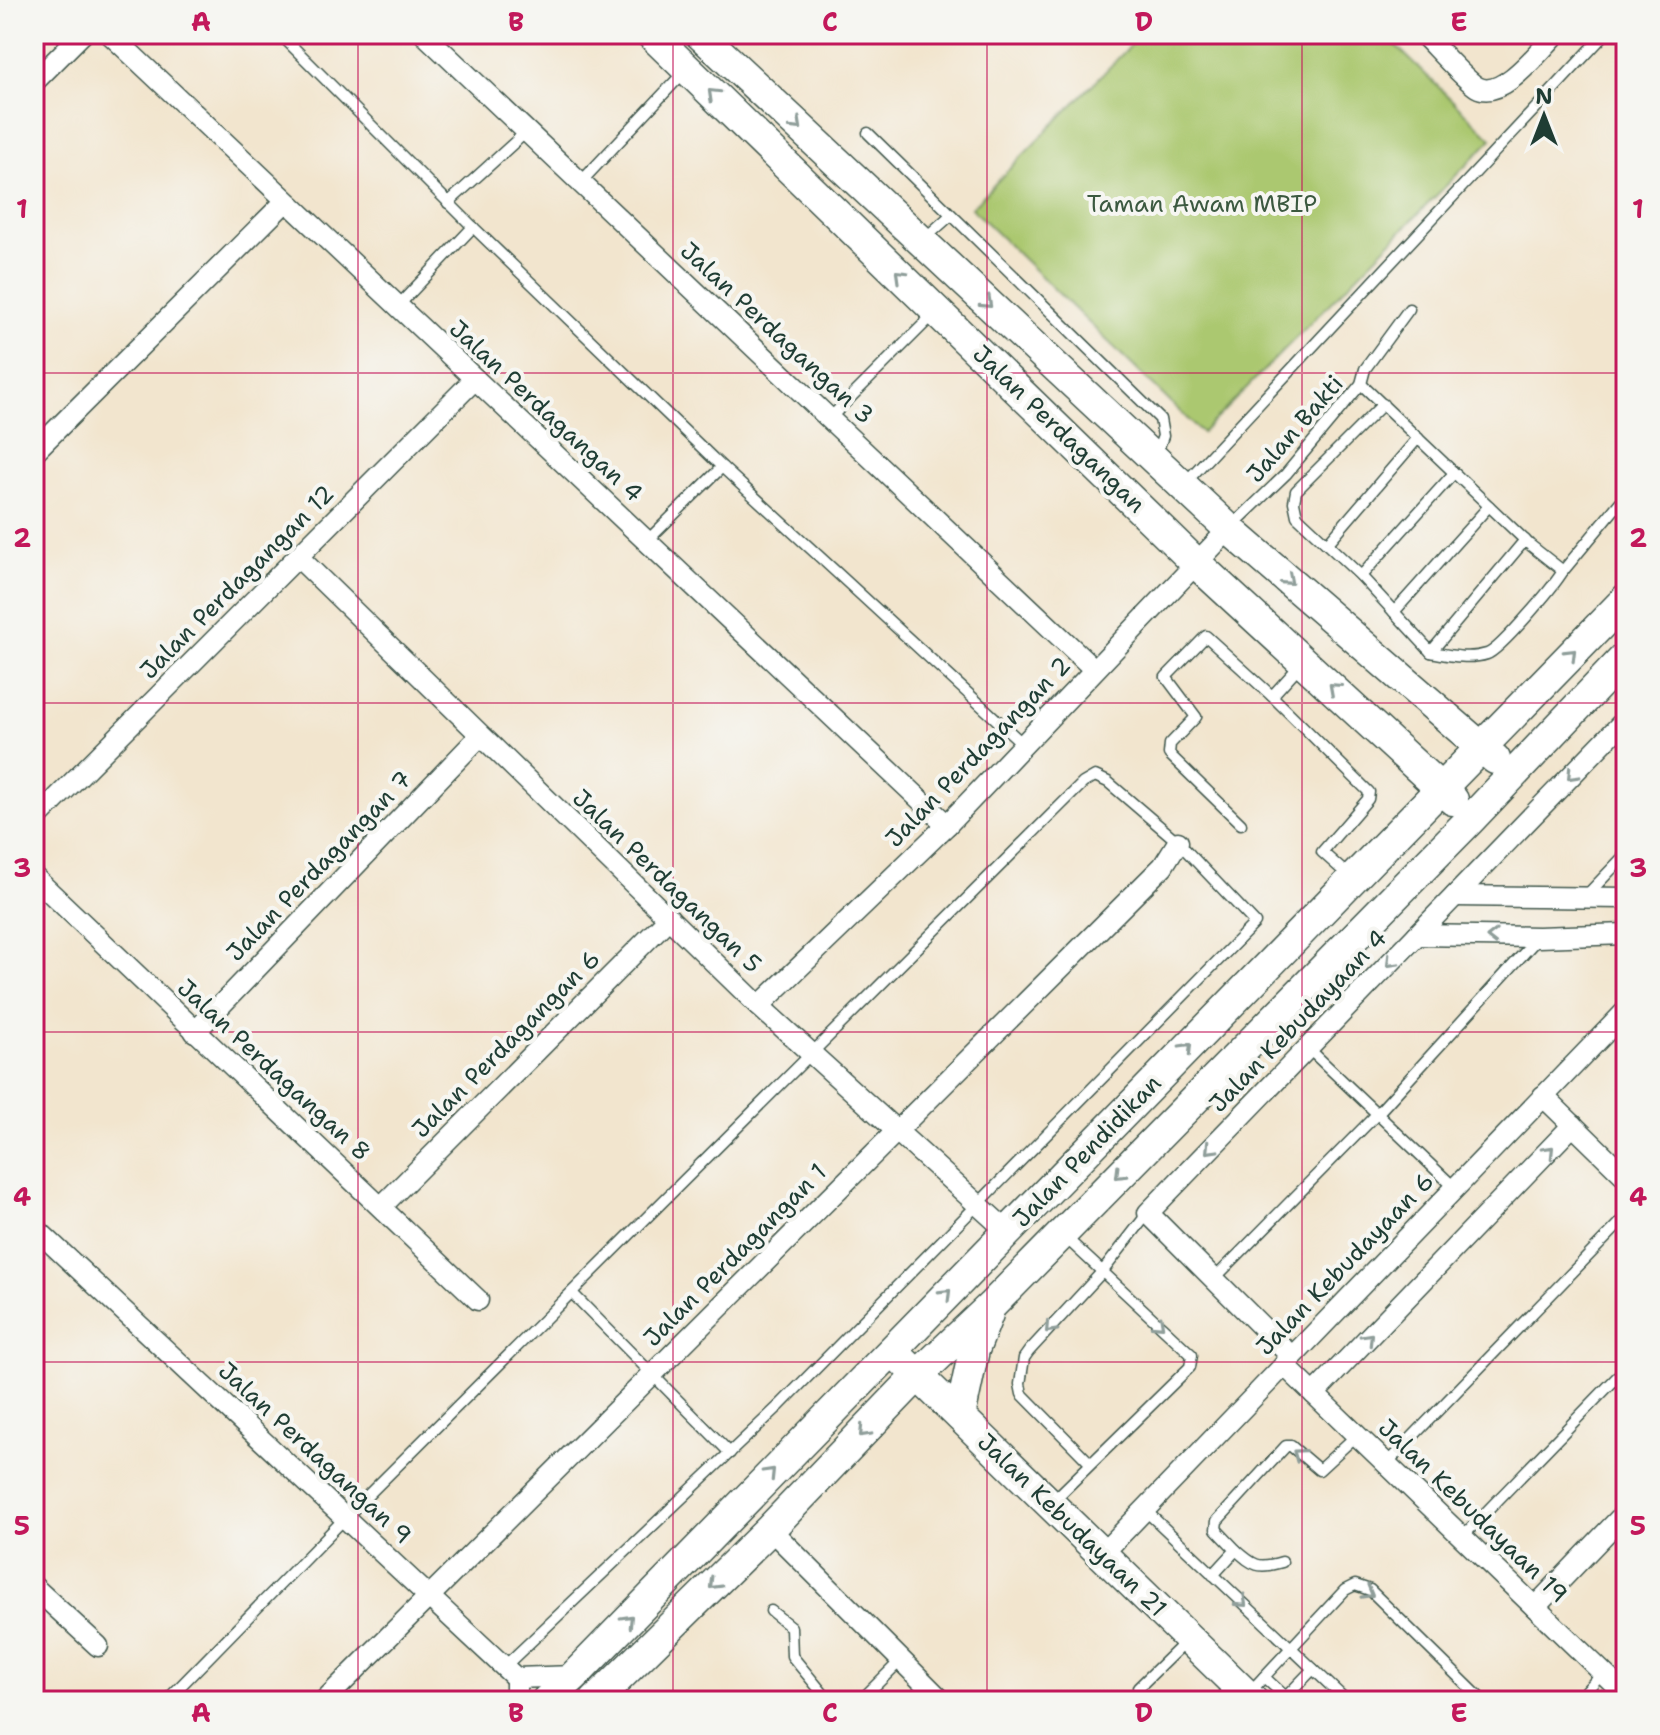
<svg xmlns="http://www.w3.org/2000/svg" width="1660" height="1735" viewBox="0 0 1660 1735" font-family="'Shantell Sans',sans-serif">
<rect width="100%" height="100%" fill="#f6f6f2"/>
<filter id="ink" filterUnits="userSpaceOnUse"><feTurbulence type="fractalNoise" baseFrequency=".0125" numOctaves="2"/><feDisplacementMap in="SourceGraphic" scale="16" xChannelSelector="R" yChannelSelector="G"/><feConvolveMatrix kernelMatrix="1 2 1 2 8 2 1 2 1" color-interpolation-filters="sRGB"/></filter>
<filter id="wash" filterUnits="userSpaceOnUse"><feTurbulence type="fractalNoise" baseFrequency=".006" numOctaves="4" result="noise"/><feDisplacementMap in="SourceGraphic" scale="32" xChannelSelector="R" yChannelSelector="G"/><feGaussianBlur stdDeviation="1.8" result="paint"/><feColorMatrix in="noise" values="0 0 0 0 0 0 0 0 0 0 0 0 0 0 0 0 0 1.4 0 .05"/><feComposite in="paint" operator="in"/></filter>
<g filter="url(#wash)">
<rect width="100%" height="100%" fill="#f2e5ce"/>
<polygon fill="#abc86f" stroke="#658252" stroke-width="2" points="1142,34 1384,34 1492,139 1202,433 971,208"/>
</g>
<g filter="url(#ink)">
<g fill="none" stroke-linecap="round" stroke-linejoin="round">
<g stroke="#3f564b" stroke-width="13">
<g id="lane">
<polyline points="280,34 473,227 722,467 1023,744"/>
<polyline points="868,133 1160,419 1163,436 1156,455"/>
<polyline points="579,184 684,72"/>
<polyline points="448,203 526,132"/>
<polyline points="923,240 951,215"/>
<polyline points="398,306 473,227"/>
<path d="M1361,384L1530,545L1563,571C1554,586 1500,650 1487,654C1469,660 1448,655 1431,652L1361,576L1297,516L1294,502L1296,491L1383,404"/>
<polyline points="830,418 933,315"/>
<polyline points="1184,484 1605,34"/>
<polyline points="1231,527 1286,474 1361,384 1365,369 1409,309"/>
<polyline points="647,541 722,467"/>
<polyline points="1327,544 1418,438"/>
<polyline points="1563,571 1626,495"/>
<polyline points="1361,576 1454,473"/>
<polyline points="1394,612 1489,506"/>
<polyline points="1431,652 1525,540"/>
<polyline points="1302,663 1272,696 1369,792 1368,799 1322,852 1350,877"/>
<polyline points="1241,824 1169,754 1170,744 1196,717 1166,677 1206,636 1272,696"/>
<polyline points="1584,898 1626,854"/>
<polyline points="1612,1025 1626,1040"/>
<polyline points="1308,1048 1455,1188"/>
<polyline points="1214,1279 1378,1113 1537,939"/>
<polyline points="573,1294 730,1453"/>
<polyline points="1090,1463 1022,1394 1020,1384 1024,1358 1029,1351 1103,1271 1148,1213"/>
<polyline points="1386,1464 1626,1217"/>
<polyline points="1053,1501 1190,1367 1192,1355 1063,1235"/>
<polyline points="1145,1510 1347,1701"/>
<polyline points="1462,1537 1626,1368"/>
<path d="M1236,1550C1254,1566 1258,1569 1282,1562"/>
<polyline points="1213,1575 1236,1550 1216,1529 1217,1521 1286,1446 1291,1446 1319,1470 1357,1435"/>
<polyline points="771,1611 791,1627 792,1656 829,1701"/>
<polyline points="1264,1677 1289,1700"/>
<polyline points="1248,1694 1345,1590 1355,1585 1370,1590 1483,1701"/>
<polyline points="166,1701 346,1517 1083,783 1095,776 1108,782 1178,842 1255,923 780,1405 505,1666"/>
<polyline points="860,1701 901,1660"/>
<polyline points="1140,1701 1138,1688 1187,1640"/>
<polyline points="1282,1701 1313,1669"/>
<polyline points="1577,1701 1603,1672"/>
</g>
</g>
<g stroke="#3f564b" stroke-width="23">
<g id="street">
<polyline points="110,34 947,825"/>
<path d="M424,34C646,247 871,457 1094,669"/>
<path d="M1423,34C1435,46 1465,80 1477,87C1502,101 1540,50 1556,34"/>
<polyline points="34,82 82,34"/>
<polyline points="34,452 286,201"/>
<polyline points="299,558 759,1006 1008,1232"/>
<polyline points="34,821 475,379"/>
<polyline points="34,877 478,1300"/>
<polyline points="1455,896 1626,898"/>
<polyline points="1417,935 1538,937 1626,934"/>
<polyline points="759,1006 947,825 1229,529"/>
<polyline points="195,1032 480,736"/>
<polyline points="1543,1096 1626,1177"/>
<polyline points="381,1207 669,918"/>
<polyline points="34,1227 516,1678 574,1676"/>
<polyline points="1292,1357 1148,1213 1626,719"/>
<polyline points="1284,1365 1626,1695"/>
<polyline points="1314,1394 1573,1125"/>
<polyline points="770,1529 942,1701"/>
<polyline points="1102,1554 1626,1011"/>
<polyline points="34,1587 98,1646"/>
<polyline points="1535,1607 1626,1512"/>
<polyline points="324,1701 1163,866 1178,842"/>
<polyline points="516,1701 516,1678"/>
</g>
</g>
<g stroke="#3f564b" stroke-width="33">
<g id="secondary">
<polyline points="651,34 1197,564 1453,800"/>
<polyline points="700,34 1229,529 1495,759"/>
<polyline points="904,1362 1253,1701"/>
<polyline points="960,1416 974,1350 988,1314"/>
<polyline points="546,1701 574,1676 1626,599"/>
<polyline points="595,1701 770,1529 918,1375 991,1306 1470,820 1626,656"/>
</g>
</g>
<use href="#lane" stroke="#fff" stroke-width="10"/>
<use href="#street" stroke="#fff" stroke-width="20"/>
<use href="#secondary" stroke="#fff" stroke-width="30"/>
</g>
<defs><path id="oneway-chevron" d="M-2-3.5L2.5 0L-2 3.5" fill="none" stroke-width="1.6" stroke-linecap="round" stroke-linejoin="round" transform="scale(2)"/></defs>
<g stroke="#8f9e9a">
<use href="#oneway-chevron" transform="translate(713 94) rotate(-136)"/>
<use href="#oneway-chevron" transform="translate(797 125) rotate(43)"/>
<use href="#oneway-chevron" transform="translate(900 275) rotate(-136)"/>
<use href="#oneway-chevron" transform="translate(987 303) rotate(43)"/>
<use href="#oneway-chevron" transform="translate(1288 580) rotate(41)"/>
<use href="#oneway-chevron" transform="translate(1571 654) rotate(-45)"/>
<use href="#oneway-chevron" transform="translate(1334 688) rotate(-138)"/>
<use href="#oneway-chevron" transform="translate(1572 775) rotate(134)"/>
<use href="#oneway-chevron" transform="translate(1492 937) rotate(-179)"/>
<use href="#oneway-chevron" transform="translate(1391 962) rotate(134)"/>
<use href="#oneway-chevron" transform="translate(1187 1048) rotate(-46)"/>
<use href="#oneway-chevron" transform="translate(1210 1149) rotate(134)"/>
<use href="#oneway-chevron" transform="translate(1549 1151) rotate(-46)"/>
<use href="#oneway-chevron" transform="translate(1120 1174) rotate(135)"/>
<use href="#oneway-chevron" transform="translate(946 1294) rotate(-45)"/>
<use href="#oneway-chevron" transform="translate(1159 1324) rotate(43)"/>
<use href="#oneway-chevron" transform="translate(1050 1328) rotate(133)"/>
<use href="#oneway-chevron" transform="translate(1368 1338) rotate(-46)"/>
<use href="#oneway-chevron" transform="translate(864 1432) rotate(134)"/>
<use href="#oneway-chevron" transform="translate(1298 1454) rotate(-144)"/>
<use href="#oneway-chevron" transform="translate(770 1473) rotate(-46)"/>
<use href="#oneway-chevron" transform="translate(714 1584) rotate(135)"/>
<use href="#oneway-chevron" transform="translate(1368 1593) rotate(30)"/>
<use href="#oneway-chevron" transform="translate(1242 1602) rotate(43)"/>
<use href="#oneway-chevron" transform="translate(628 1620) rotate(-46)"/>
</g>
</g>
<path fill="none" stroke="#c2185b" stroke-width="2" stroke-opacity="0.55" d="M358,34V1701M673,34V1701M987,34V1701M1302,34V1701M34,373H1626M34,703H1626M34,1032H1626M34,1362H1626"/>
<g text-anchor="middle" stroke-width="8" stroke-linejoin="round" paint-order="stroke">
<g font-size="24" fill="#3b5940" stroke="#f6f6f2">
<text x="1202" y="212">Taman Awam MBIP</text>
</g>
<g font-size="24" fill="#1f3d34" stroke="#f6f6f2">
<text transform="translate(777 333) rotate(43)" y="8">Jalan Perdagangan 3</text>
<text transform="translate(546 411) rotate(43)" y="8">Jalan Perdagangan 4</text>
<text transform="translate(1059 429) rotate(44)" y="8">Jalan Perdagangan</text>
<text transform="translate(1295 429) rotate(-49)" y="8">Jalan Bakti</text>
<text transform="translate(237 582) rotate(-45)" y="8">Jalan Perdagangan 12</text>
<text transform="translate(978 752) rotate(-46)" y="8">Jalan Perdagangan 2</text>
<text transform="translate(319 866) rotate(-46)" y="8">Jalan Perdagangan 7</text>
<text transform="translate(667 881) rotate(44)" y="8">Jalan Perdagangan 5</text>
<text transform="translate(1298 1021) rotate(-46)" y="8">Jalan Kebudayaan 4</text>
<text transform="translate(506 1044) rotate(-45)" y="8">Jalan Perdagangan 6</text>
<text transform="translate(274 1070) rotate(43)" y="8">Jalan Perdagangan 8</text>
<text transform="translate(1087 1151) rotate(-46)" y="8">Jalan Pendidikan</text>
<text transform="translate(735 1255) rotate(-45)" y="8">Jalan Perdagangan 1</text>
<text transform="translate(1345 1264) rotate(-46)" y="8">Jalan Kebudayaan 6</text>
<text transform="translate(315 1453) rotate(43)" y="8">Jalan Perdagangan 9</text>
<text transform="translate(1473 1511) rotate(44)" y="8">Jalan Kebudayaan 19</text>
<text transform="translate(1072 1525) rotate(44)" y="8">Jalan Kebudayaan 21</text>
</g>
</g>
<rect width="1660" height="1735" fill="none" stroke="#f6f6f2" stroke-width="88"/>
<g transform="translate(1544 116)" stroke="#f6f6f2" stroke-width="6" paint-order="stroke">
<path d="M0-6L14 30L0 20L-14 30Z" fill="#1f3d34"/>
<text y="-12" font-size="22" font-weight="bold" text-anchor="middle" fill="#1f3d34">N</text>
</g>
<rect x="44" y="44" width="1572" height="1647" fill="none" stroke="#c2185b" stroke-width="3"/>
<g font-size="26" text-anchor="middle" font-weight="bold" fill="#c2185b">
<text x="201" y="31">A</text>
<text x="516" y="31">B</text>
<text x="830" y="31">C</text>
<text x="1144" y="31">D</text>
<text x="1459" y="31">E</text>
<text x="22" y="218">1</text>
<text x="1638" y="218">1</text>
<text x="22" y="547">2</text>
<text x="1638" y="547">2</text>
<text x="22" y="877">3</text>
<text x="1638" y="877">3</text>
<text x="22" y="1206">4</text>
<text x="1638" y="1206">4</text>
<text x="22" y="1535">5</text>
<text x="1638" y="1535">5</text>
<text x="201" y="1722">A</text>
<text x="516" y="1722">B</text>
<text x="830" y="1722">C</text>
<text x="1144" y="1722">D</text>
<text x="1459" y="1722">E</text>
</g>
</svg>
